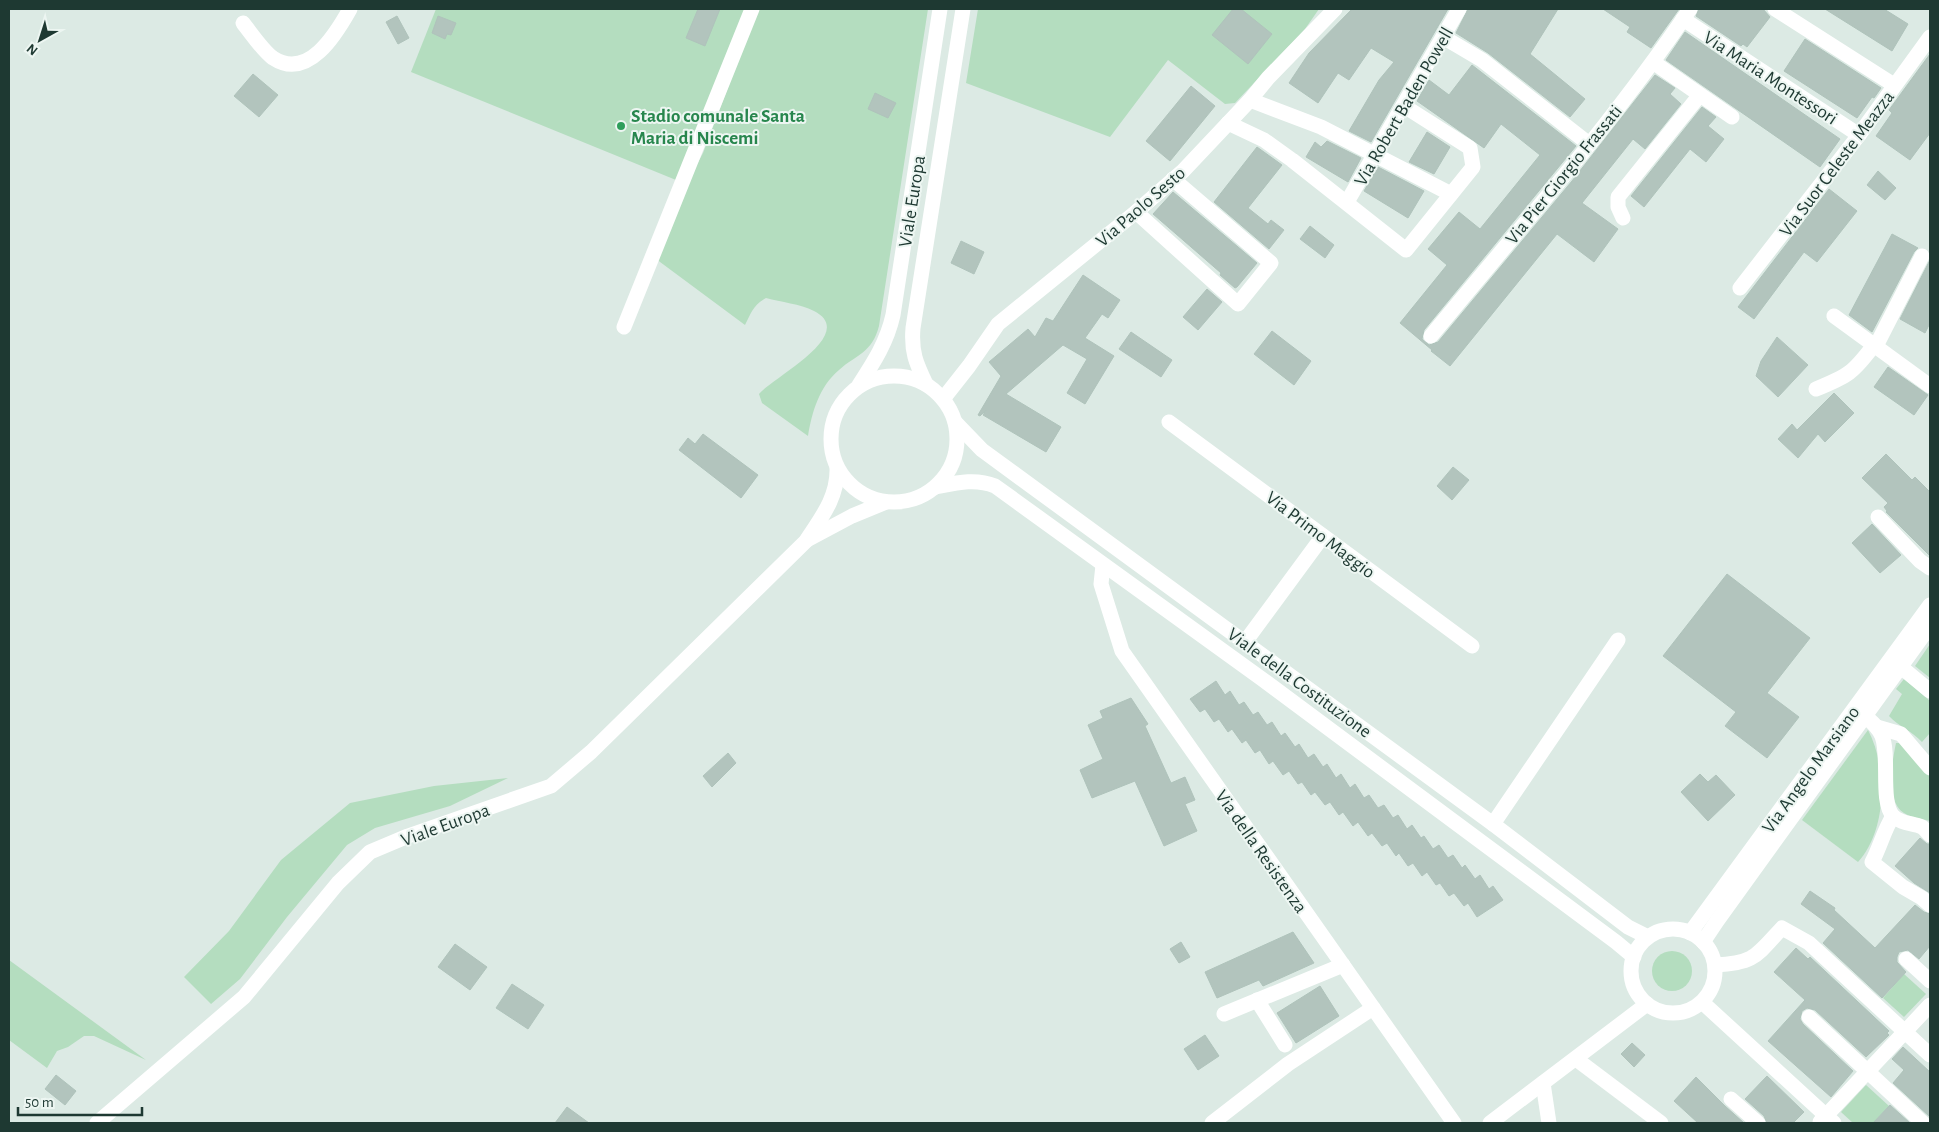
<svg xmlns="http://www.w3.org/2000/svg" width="1939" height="1132" viewBox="0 0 1939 1132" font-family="'Alegreya Sans',sans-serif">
<rect width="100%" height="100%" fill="#dceae4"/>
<g fill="#b4ddbf">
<polygon points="436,9 745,9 676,180 411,72"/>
<path d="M758,9H928L879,326C872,353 857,354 839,370C819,387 812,412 808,436L762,403L759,394C773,377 859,334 814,311C800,304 781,302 766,298C753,305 751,313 745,325L656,259L681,195L703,153Z"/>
<polygon points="978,9 1319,9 1305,29 1235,103 1225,104 1168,60 1110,137 966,83"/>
<polygon points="1930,644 1930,678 1915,666"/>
<path d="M1904,679L1930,701V733L1922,742C1912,731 1898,726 1889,716L1902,694L1896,689Z"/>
<path d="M1868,730C1888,768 1887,830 1858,862L1802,820Z"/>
<path d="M1896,743H1902L1910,750L1930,777V821C1922,819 1912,818 1904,813C1885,801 1892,762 1896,743Z"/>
<polygon points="508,778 450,806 375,828 347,845 287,917 240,979 211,1004 184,977 229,931 281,860 350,803 434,786"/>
<circle cx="1672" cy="971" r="20"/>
<polygon points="9,960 146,1060 94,1036 84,1036 68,1047 57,1051 47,1068 9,1040"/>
<polygon points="1904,974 1926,994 1904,1017 1883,998"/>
<polygon points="1866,1085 1889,1106 1873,1123 1853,1123 1841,1112"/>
</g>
<g fill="#b2c4bd" stroke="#afc3bb">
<polygon points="698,9 720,9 705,46 686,38"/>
<polygon points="1233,9 1241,9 1272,34 1248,64 1212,35"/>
<polygon points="1352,9 1448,9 1371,142 1349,131 1379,80 1394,62 1371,48 1349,80 1338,73 1318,103 1289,83 1309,53"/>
<polygon points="1468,9 1558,9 1530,54 1585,99 1570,117 1488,53 1456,33"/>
<polygon points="1603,9 1679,9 1651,48 1627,32 1630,27"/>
<polygon points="1699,9 1763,9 1770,17 1747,47 1743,44 1741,46 1696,16"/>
<polygon points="1825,9 1884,9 1908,24 1892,51"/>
<polygon points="397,16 409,38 398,44 386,22"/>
<polygon points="438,16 456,23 451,35 447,34 445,39 432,33"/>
<polygon points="1685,32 1840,139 1820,167 1666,60"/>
<polygon points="1805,39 1881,88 1874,98 1872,97 1857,118 1784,71"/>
<polygon points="1930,54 1930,133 1910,160 1876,136 1892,113 1889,110"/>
<polygon points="1472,65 1576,146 1424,330 1422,339 1429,345 1438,342 1572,181 1655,75 1675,88 1670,94 1681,104 1645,149 1633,139 1582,203 1618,229 1594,262 1557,234 1450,366 1431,351 1432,350 1400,323 1447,265 1428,249 1459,212 1480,229 1540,155 1501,124 1484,148 1417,101 1429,80 1449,95"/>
<polygon points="253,74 278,95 259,117 234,96"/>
<polygon points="1191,86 1215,106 1170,161 1146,141"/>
<polygon points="875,93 896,103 888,118 868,109"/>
<polygon points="1702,107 1716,117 1708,126 1724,139 1706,162 1690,149 1644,207 1631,196"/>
<polygon points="1427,132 1450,147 1434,174 1409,162"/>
<polygon points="1327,141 1361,158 1348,182 1306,157 1315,142 1321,147"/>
<polygon points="1257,147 1282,165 1248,208 1268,224 1271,220 1284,230 1269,249 1214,202"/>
<polygon points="1378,167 1424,191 1408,218 1364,191"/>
<polygon points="1878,171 1896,188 1885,200 1867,185"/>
<polygon points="1829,189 1857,211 1817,262 1804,252 1754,319 1738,307"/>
<polygon points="1173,192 1257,263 1237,287 1235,288 1220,275 1221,273 1153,214"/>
<polygon points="1310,226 1334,245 1325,258 1300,239"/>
<polygon points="1892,234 1918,248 1914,252 1872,332 1849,315"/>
<polygon points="961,241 984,252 974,274 951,263"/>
<polygon points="1930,260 1930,323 1925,333 1900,319"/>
<polygon points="1083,275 1120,300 1108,318 1102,314 1085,338 1114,356 1085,404 1067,393 1087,359 1063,345 1006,394 1061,427 1046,452 983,415 986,410 980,416 978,415 1001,376 989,362 1028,329 1035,337 1046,318 1053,321"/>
<polygon points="1207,289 1222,302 1198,330 1183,317"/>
<polygon points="1272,331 1311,361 1294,385 1254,354"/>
<polygon points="1131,332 1172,360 1161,377 1119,349"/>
<polygon points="1777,337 1808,365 1778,397 1756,376 1761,361"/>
<polygon points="1888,367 1928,395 1914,415 1874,387"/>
<polygon points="1834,393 1854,413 1825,442 1818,434 1798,458 1778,439 1792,424 1797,430"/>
<polygon points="703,434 758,475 741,498 679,450 688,438 695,444"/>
<polygon points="1886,454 1912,480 1915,477 1930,492 1930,556 1886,512 1887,511 1884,507 1888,503 1862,478"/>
<polygon points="1453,467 1469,480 1452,500 1437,486"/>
<polygon points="1872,524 1901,555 1880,573 1852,543"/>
<polygon points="1727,574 1810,638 1767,693 1799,717 1767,758 1725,726 1736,712 1663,656"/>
<polygon points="1216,681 1225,695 1230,691 1239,705 1244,702 1253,715 1258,712 1267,725 1272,722 1281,736 1285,733 1295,747 1299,744 1308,758 1314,754 1323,767 1327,764 1336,778 1341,774 1350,788 1355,784 1364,798 1369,795 1378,808 1384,805 1393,818 1398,815 1407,829 1412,825 1421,838 1424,836 1433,849 1439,845 1448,858 1453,855 1462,868 1465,865 1475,879 1480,875 1489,889 1493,886 1503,900 1477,917 1468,903 1464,906 1454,893 1449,896 1440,883 1436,885 1427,872 1422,876 1413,863 1408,866 1399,853 1396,856 1387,843 1382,846 1372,833 1368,836 1358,822 1353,826 1343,812 1339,815 1330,802 1325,805 1315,792 1311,795 1302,782 1298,784 1289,771 1283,775 1273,761 1269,764 1260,750 1255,753 1246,740 1242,743 1232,729 1228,732 1219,719 1214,722 1205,709 1200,712 1190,699"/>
<polygon points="1131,698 1148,724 1145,726 1171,783 1185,777 1195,800 1185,804 1197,831 1164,846 1135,781 1092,798 1080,770 1103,759 1088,725 1103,718 1100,711"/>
<polygon points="728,753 736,763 712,787 703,776"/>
<polygon points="1700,774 1708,782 1716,775 1735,795 1708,821 1681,792"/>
<polygon points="1920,838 1927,844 1930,844 1930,893 1914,883 1895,866"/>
<polygon points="1810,891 1835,908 1834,910 1875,948 1915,905 1924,912 1930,914 1930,946 1919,959 1908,950 1899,952 1897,957 1897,962 1906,972 1882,998 1823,943 1835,929 1801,904"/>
<polygon points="1293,932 1314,963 1263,986 1259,980 1217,998 1205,972"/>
<polygon points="1181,942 1190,957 1179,963 1170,949"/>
<polygon points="455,944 487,967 470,990 438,967"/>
<polygon points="1796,948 1808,959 1810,957 1889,1031 1887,1033 1889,1035 1866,1057 1815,1010 1807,1008 1802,1011 1800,1019 1803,1024 1853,1071 1831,1097 1768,1041 1805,1000 1774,972"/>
<polygon points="512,984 544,1005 528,1029 496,1008"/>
<polygon points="1320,986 1339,1016 1296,1043 1277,1013"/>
<polygon points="1205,1035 1219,1056 1198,1070 1184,1049"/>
<polygon points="1632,1043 1645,1055 1634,1067 1621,1054"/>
<polygon points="1903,1047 1930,1072 1930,1117 1893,1083 1904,1070 1892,1059"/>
<polygon points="56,1075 76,1091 65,1105 45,1089"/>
<polygon points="1767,1076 1804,1112 1793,1123 1767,1123 1764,1116 1745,1099"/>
<polygon points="1696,1077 1725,1106 1744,1123 1698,1123 1674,1101"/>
<polygon points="1890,1105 1910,1123 1873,1123"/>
<polygon points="567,1107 589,1123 555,1123"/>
</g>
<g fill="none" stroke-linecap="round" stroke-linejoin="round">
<g stroke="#fff" stroke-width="15">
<polyline points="1775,9 1894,85"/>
<polyline points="1683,19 1859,135"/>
<path d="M243,23C251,33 263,51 273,58C308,81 336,34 350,9"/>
<polyline points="1443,37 1482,60 1589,144"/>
<polyline points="1653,62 1732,117"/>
<polyline points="1250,100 1321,127 1451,194"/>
<polyline points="1228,123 1264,140 1292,160 1406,250 1473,167 1470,148 1404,106"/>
<polyline points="1347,202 1459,9"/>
<polyline points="1136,212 1238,304 1271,263 1173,179"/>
<polyline points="1623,218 1618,207 1618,197 1699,96"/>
<polyline points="1740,288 1859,135 1930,37"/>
<polyline points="1834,316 1930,386"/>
<polyline points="624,327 752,9"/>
<path d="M1431,336C1519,229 1612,124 1690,9"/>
<polyline points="1876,346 1922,256"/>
<circle cx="894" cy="439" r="63"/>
<path d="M926,384C916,363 911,352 913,328L963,9"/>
<path d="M859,385C874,362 887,342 893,315L940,9"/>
<path d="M1816,389C1848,376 1853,373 1874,345"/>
<polyline points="943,399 969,366 998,324 1136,212 1183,171 1250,100 1268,78 1335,9"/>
<polyline points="955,422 982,450 1493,824 1628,927 1648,937"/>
<polyline points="1169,422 1472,646"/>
<path d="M936,487C956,483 975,478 995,486L1262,679L1616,942L1634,957"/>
<polyline points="1878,517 1920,561 1930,568"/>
<polyline points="807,540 852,516 886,502"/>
<polyline points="1103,565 1101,584 1122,651 1454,1123"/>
<polyline points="1245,642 1323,536"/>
<polyline points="1901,667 1930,691"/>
<path d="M1865,716C1872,722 1879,728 1882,736C1890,756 1880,802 1893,816C1901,824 1913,823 1922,827C1925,829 1928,833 1930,835"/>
<polyline points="1877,727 1901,734 1930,768"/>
<path d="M1893,816C1884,830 1880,847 1872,862L1903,887L1922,898L1930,905"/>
<polyline points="1493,824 1618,640"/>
<circle cx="1673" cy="971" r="42"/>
<polyline points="1690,933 1930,605"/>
<polyline points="1703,942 1717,921 1930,626"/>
<polyline points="1906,959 1930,981"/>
<path d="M1715,965C1755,963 1756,956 1782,928L1809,943L1930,1055"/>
<polyline points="1257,1000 1285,1045"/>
<polyline points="1702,1002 1834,1123"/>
<polyline points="1224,1014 1343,965"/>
<polyline points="1809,1017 1923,1123"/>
<polyline points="1576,1059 1661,1123"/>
<polyline points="1543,1083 1549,1123"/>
<polyline points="1731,1099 1758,1123"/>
<polyline points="1820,1122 1930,1005"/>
<path d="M97,1123L244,997L338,883L370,852L408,836L551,786L591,752L806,541C821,518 838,497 837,468"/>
<polyline points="1212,1123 1288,1064 1373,1008"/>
<polyline points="1490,1123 1647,1004"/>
</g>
</g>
<circle fill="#2e9e5b" stroke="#edf6f2" stroke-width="2" cx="621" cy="126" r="5"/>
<g text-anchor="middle" stroke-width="4" stroke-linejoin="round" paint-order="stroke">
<g font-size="19" fill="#1e3932" stroke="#edf6f2">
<text transform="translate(1771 77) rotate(33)" y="7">Via Maria Montessori</text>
<text transform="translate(1403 106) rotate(-60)" y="7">Via Robert Baden Powell</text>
<text transform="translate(1836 163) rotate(-53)" y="7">Via Suor Celeste Meazza</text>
<text transform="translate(1563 174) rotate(-51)" y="7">Via Pier Giorgio Frassati</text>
<text transform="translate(911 201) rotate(-81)" y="7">Viale Europa</text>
<text transform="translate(1140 206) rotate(-41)" y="7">Via Paolo Sesto</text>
<text transform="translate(1321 534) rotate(37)" y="7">Via Primo Maggio</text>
<text transform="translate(1300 682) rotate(36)" y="7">Viale della Costituzione</text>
<text transform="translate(1810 769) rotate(-54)" y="7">Via Angelo Marsiano</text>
<text transform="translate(445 824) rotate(-20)" y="7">Viale Europa</text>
<text transform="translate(1262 851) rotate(55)" y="7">Via della Resistenza</text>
</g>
<g font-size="19" font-weight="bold" fill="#27864d" stroke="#edf6f2" text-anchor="start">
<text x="631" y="122">Stadio comunale Santa<tspan x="631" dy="22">Maria di Niscemi</tspan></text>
</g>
</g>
<rect width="1939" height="1132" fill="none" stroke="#1e3932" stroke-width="20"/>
<g transform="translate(40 40) rotate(219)" stroke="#edf6f2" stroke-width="4" paint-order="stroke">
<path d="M0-4L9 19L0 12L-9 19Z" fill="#1e3932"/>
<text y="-8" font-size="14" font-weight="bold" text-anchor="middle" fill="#1e3932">N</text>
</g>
<path d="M18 1107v8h124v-8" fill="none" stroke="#1e3932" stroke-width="2.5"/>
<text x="25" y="1107" font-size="15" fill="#1e3932" stroke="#edf6f2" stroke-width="4" paint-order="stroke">50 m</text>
</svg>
